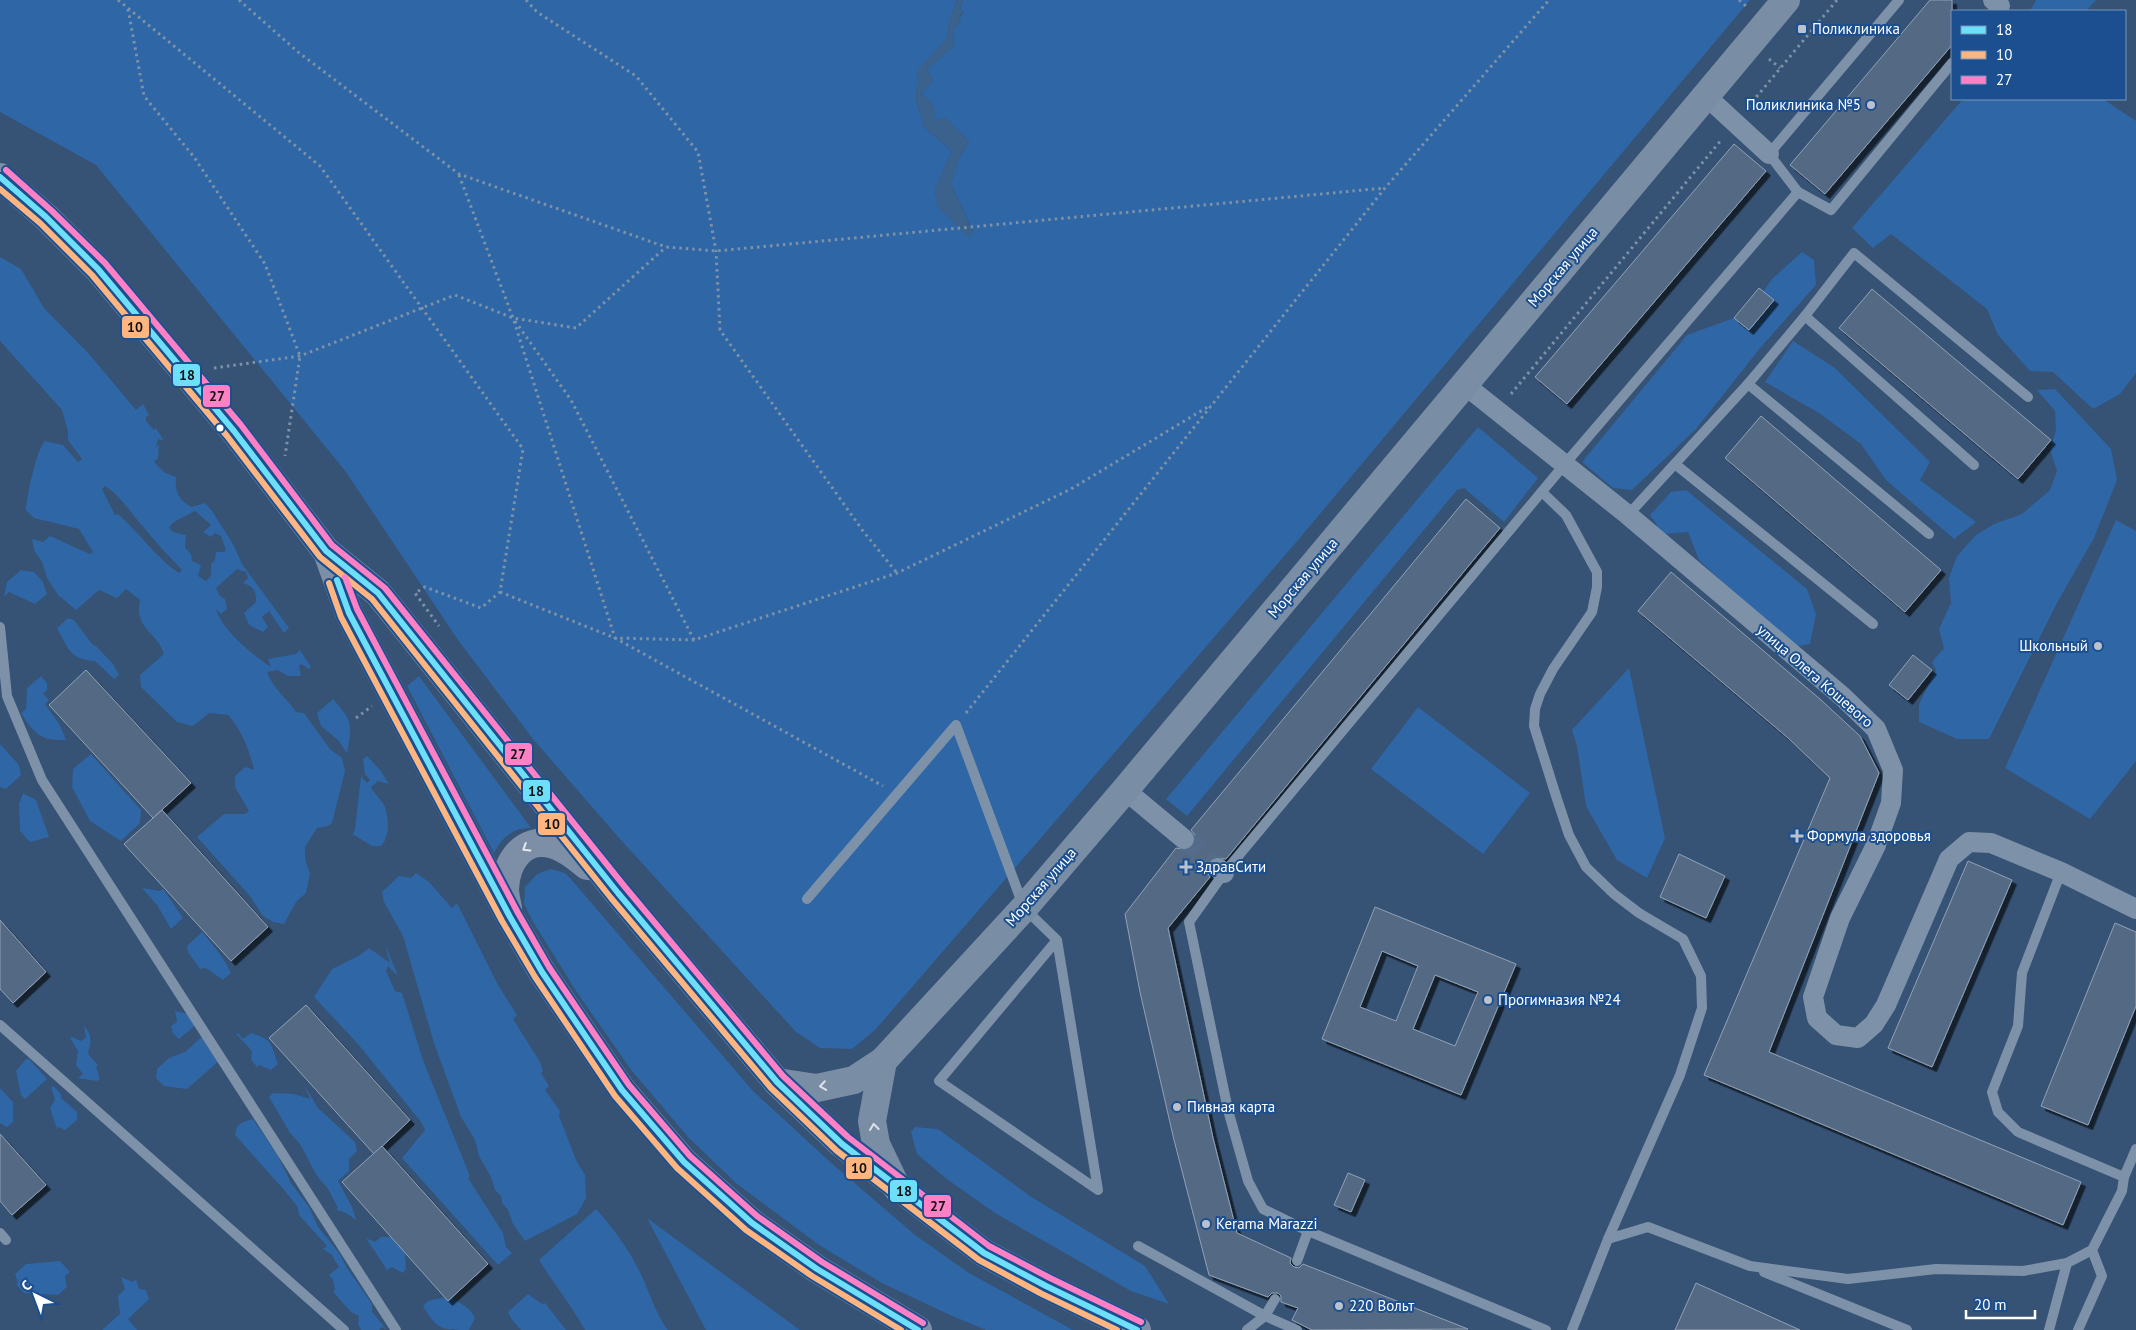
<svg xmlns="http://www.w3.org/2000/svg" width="2136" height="1330" viewBox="0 0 2136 1330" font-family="'PT Sans',sans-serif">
<defs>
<filter id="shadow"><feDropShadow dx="4.5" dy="4.5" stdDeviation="0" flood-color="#0009"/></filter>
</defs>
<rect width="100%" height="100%" fill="#365274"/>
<g fill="#2f66a5" fill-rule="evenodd">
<path d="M0,0H957L949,22L948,37L918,71L916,100L925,128L952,151L935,190L938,207L969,237L973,231L951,184L957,162L969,141L945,118L933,120C937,107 932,102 921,94L933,80L927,69L954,46L953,30L961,21L959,17L964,12L960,8L963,0H1750L1299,539L875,1030L852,1049L820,1048L796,1032L620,839L533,739L458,640L346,472L96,165L0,112Z"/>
<polygon points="2036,0 2096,0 2086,11 2030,11"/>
<polygon points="1963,99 2103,99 2136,121 2136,373 2120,394 2093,409 2053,372 2030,371 1998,335 1987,309 1891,234 1873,248 1852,228"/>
<polygon points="1802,252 1814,260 1816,285 1761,347 1696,429 1632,490 1613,488 1582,462 1687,335 1734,318 1749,330 1773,300 1763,292 1772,279"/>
<path d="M0,257L21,269L44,308L89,354L136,410L143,404L149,415L146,417V421L154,430L156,428L164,441L158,439L156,447L159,445L158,458L154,462L164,472L176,477C175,492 178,499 191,507L205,503L212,511L233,544L242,564L289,628L284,633L269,611L262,617L268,627L263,632L249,625L244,613L256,602C256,590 254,587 243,583L248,578L246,572L237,569L216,588L220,596L225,599L227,609L221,614L216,609C221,629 254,656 271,667L268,659L296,654L300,650L311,667L309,669L301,664L299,666L301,676H288L278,670L267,672C273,689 287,698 296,712L304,713L330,749L342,758L345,771L332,823L328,826L317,828L305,847V859L310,874L306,893L296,902L284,924L273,922L263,916L250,896L197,837L224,814H245L249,811L235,787V776L245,767L254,770C250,751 241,729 228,715L209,713L193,726L177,722L141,687L140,675L164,654C157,631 134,630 140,600L126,589L117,598L99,590L76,610L58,595L47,578L42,562L34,550L32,539L43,542L50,536L90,554L93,552L79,529L34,518L26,510C26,498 37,448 45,441L63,445L78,462L82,459L68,440V432L62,410L0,341ZM105,486C122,497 131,514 145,529C157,543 169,557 182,570L179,573C156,558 139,532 118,514L115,515L102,489ZM195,511L211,525L203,532L211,537L215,533L221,536L226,550L224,552H216L215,560L211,564V576L206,581L198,576L201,565L192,561L191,554L185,548L186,535L173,532L169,527L174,522Z"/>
<polygon points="1793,341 1835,368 1930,462 1920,480 1976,522 1954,539 1886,480 1861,444 1819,413 1765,382"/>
<polygon points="2055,389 2111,449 2117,480 2094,538 2057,603 1989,739 1957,739 1919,722 1919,704 1936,670 1932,662 1944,648 1939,629 1951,603 1949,578 1957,556 1976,535 1994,524 2022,514 2050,490 2057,471 2050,449 2056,430 2055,411 2037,390"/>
<polygon points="1478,427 1538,478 1504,522 1464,488 1457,490 1187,816 1166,799"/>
<polygon points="1686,490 1807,589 1816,614 1810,644 1793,647 1699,560 1688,532 1663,534 1650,515 1671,492"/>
<polygon points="2116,520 2136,531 2136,761 2090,819 2005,768"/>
<polygon points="21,570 31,572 33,571 43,582 47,594 35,604 9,592 4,597 7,582"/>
<path d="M68,618L74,620L92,644L97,647L113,664L119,675L114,679L95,661C70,660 68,648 57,628Z"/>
<polygon points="1629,668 1665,838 1647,878 1617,860 1586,806 1577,746 1572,730"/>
<path d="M41,676L47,683V690L43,694L49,700L45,704L60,725L66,740C41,741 34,734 21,713L26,709L27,688Z"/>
<path d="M419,676L531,828C512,828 503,837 494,853L407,686Z"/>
<path d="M333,699C354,723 352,724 347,754L339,741L321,726L317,713Z"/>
<polygon points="1418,707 1530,793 1483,854 1371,769"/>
<polygon points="0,744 19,765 21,775 6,789 0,787"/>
<polygon points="91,754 141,810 140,823 121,841 90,821 72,787 73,769"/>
<path d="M367,756L381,771L389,784L378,781L371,787C375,795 382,800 385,807C389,818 390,837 381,846H372L354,835L352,836L355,829L361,776L367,783L370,780L365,774L363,759Z"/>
<polygon points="23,793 36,800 49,837 30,842 20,831 19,804"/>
<polygon points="551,869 565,873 570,878 753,1091 829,1161 915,1235 969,1273 1073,1330 986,1330 950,1315 882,1283 819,1245 737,1184 689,1138 632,1071 578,994 532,920 524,904 525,887 537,874"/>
<polygon points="416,873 429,882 452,908 457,903 498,985 517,1015 513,1019 540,1062 543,1071 541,1073 549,1086 545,1090 560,1111 559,1116 576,1160 585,1175 586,1198 577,1214 525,1241 513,1224 508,1210 502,1203 501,1196 495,1190 491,1177 479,1156 475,1140 461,1117 434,1043 403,936 384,902 382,892 399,876 411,878"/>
<polygon points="142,888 160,891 163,889 183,918 171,929 157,905"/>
<path d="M202,932C213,945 224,957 231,973L223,980L206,968L200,969L188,952L187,946Z"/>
<polygon points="384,942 398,976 388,966 386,971 395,991 402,993 424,1063 470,1176 468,1178 503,1233 506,1247 512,1253 498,1265 402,1158 425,1130 421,1122 358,1044 314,997 332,969 360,955 369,948 390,963"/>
<polygon points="175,1011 193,1015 197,1024 179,1039 173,1033 171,1026 177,1022"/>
<path d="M84,1026C93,1036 91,1042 88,1054L98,1065L96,1067L100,1079L97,1081L78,1078L83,1074L76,1065L78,1051L70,1038L72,1037L81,1041L86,1037Z"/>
<polygon points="206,1033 220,1060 187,1089 164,1086 156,1078 157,1069 169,1058 185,1052"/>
<path d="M238,1033L243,1039L251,1033C273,1040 270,1042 278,1064L271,1070L259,1065L257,1067L251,1060L252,1051L236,1034Z"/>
<polygon points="26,1059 29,1059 47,1079 25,1099 21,1095 16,1071"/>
<polygon points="304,1085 318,1108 355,1142 357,1151 349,1159 349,1171 338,1181 352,1207 356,1220 346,1213 336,1210 338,1208 328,1189 317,1176 300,1144 290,1133 269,1097 273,1093 294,1094 310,1099"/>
<polygon points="53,1086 61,1094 61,1098 77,1112 77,1120 65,1130 59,1127 57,1129 50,1108 55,1100 51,1087"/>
<polygon points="0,1088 13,1102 13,1122 7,1127 0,1123"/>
<path d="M253,1119L278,1156L291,1183L309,1207L318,1227L340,1254L347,1268L372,1304V1312L387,1330L382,1327L379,1330H361L358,1324L359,1316L351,1312L333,1292L335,1290L333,1280L329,1275L339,1267L331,1254L323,1249L327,1246L299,1215L297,1206L284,1190L235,1135C237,1123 242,1122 253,1119Z"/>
<polygon points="915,1127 938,1129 1030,1196 1145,1266 1169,1304 1131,1291 995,1213 948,1180 917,1154 911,1132"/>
<path d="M596,1209C615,1230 633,1255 644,1281C649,1293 660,1321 668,1330H585C571,1305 554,1284 539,1260Z"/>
<polygon points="647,1218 800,1330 706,1330"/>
<polygon points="394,1233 418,1259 405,1255 406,1269 403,1273 392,1267 387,1270 366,1238 375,1242 381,1237 389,1237"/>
<polygon points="60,1261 70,1272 65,1276 67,1287 58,1295 24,1293 16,1284 18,1283 15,1274 26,1264"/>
<polygon points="121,1277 133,1282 136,1279 139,1289 146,1290 149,1299 128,1319 137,1330 102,1330 120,1314 118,1296 125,1289"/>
<polygon points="528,1294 542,1304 545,1303 566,1330 521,1330 512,1320 508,1312"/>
<path d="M451,1296C461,1306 468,1304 475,1318L469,1330C442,1330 437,1330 423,1306L428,1301Z"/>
</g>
<path fill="#3b618d" d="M957,0H963L960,8L964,11L959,16L961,21L953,30L954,46L927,69L933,80L921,94C933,103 937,105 934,120L945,118L969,141L957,162L951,184L973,232L969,238L938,207L935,190L952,151L925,128L916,100L918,70L948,37L949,22Z"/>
<g fill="#526984" stroke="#92a2b6" fill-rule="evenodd" filter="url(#shadow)">
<polygon points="1930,0 1952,0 1952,45 1825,194 1790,165"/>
<polygon points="1734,144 1766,171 1567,404 1535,377"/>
<polygon points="1759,288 1774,300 1749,330 1734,318"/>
<polygon points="1872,289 2051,440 2018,479 1839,328"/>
<polygon points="1761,416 1941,570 1905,612 1725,458"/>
<polygon points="1466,499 1500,528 1226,859 1214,857 1209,861 1207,872 1210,877 1168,928 1213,1138 1237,1233 1291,1258 1290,1263 1294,1267 1299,1268 1303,1264 1468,1329 1312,1330 1292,1320 1298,1308 1281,1302 1281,1296 1278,1293 1272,1293 1268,1297 1209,1275 1174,1140 1140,992 1125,914 1176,848 1188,850 1193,846 1195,835 1191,830"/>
<polygon points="1671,572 1820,699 1860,736 1879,773 1769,1052 2081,1182 2063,1225 1704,1075 1830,778 1787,737 1638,611"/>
<polygon points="1913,655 1932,670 1908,700 1889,685"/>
<polygon points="86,670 191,783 153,818 49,705"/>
<polygon points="162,810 268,927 231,961 124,844"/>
<polygon points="1679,854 1725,876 1706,918 1660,897"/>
<polygon points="1968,861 2012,880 1932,1067 1888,1048"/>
<path d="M1375,907L1516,964L1461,1095L1322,1039ZM1382,951L1418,966L1396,1021L1360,1007ZM1435,975L1478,992L1455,1046L1413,1029Z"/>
<polygon points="0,920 46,972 13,1003 0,989"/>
<polygon points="2115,923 2136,932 2136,1006 2088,1125 2041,1106"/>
<polygon points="306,1005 410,1120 374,1154 269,1038"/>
<polygon points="0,1134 46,1185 12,1215 0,1201"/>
<polygon points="382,1146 488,1264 448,1301 342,1182"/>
<polygon points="1348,1173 1365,1180 1351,1212 1334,1205"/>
<polygon points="1696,1283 1800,1330 1675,1330"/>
</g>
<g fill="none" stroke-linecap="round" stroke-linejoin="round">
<polyline stroke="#546c89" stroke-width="20" stroke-dasharray="20 10" stroke-linecap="butt" points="1184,839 1218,868"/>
<g stroke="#7d92a8" stroke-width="3" stroke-dasharray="2.5 4" stroke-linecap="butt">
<polyline points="118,0 320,166 523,449 500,592 481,608 425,587 415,593 439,626"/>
<polyline points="239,0 298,52 459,174 666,247 716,251 1385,188"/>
<polyline points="526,0 537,12 636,76 698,152 716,251 720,330 863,531 897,573"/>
<polyline points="1739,0 1748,8"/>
<polyline points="128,9 144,96 194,157 265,264 300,356 285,456"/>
<polyline points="1769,59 1780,68"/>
<polyline points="1748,107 1837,0"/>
<polyline points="459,175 513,318 615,638 694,640 897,573 1071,489 1211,405"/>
<polyline points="515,321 571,400 694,640"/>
<polyline points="214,368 300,356 455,295 513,318 576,328 666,247"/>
<polyline points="1511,394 1722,139"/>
<polyline points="500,592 615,638 883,786"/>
<polyline points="966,713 1385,188 1549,0"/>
<polyline points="356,718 372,706"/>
</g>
<g stroke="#7d92a8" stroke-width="10">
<polyline points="1899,0 1769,154 1798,192 1831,210 1952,63"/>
<polyline points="1805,316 1974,465"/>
<polyline points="1748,384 1929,534"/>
<polyline points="1675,464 1873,624"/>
<polyline points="1542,492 1566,515 1597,572 1597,587 1592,612 1553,669 1540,694 1535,709 1534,726 1557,799 1569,835 1586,867 1614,894 1639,913 1683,939 1701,976 1702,1008 1680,1075 1608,1239 1572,1330"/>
<polyline points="1628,515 1748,384 1805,316 1854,253 2028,397"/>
<polyline points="0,627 7,696 42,780 396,1330"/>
<polyline points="807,899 956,725 1024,908 1057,940 1098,1190 939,1081 1057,940"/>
<polyline points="0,1025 344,1330"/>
<polyline points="2124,1177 2136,1149"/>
<polyline points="0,1233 6,1240"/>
<polyline points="1608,1239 1648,1227 1750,1266 1848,1279 1936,1269 2023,1271 2067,1263 2092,1250 2122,1191 2124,1177 2018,1132 1998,1112 1992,1092 2018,1026 2022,973 2061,872"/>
<polyline points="1138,1246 1265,1316 1297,1330"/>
<polyline points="1297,1261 1308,1231"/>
<polyline points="1764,1272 1907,1330"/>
<polyline points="1247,1330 1265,1316 1275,1299"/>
<polyline points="1546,1330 1308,1231 1263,1209 1248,1181 1228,1110 1189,922 1224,873 1564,465 1798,192"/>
<polyline points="2049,1330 2067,1263"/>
<polyline points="2078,1330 2102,1276 2092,1250"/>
</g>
<g stroke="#7d92a8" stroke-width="20">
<polyline points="1993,0 2000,6"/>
<polyline points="1706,96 1769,154"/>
<polyline points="1465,385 1628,515 1843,697 1876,729 1893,770 1891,803 1876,845 1840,918 1813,997 1817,1018 1836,1035 1858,1038 1874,1024 1886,1005 1949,859 1969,842 1991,843 2061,872 2136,909"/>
<polyline points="1125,790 1184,839"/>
<polyline points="1218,868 1224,873"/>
</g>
<g stroke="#798da4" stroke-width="28">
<polyline points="883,1061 872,1121 876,1144 897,1188"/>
<polyline points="777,1082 817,1088 854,1080 883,1061 1024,908 1125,790 1786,0"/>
</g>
<g stroke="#7d8ea7" stroke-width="28">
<polyline points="0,177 46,217 98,269 234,431 326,551 378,593 618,893 777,1082 842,1144 984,1253 1046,1286 1137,1330"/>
<polyline points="327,552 349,613 510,917 542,972 622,1090 684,1162 752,1223 817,1269 918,1330"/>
<path d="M508,908C507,902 505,895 505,889C506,862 523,835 554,845C567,849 577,858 587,866"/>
</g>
<g stroke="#1b4f8f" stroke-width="10">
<g id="bus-1">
<polyline points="0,177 46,217 98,269 234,431 326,551 378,593 618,893 777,1082 842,1144 984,1253 1046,1286 1137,1330"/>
<polyline points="337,580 349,613 510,917 542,972 622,1090 684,1162 752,1223 817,1269 918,1330"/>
</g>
</g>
<g stroke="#1b4f8f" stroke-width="10">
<g id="bus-2">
<polyline points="0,189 40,223 92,275 227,436 320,557 372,599 611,898 771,1088 837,1151 979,1260 1042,1294 1117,1330"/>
<polyline points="329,583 341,617 502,921 535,977 615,1096 677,1168 746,1230 812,1276 901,1330"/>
</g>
</g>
<g stroke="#1b4f8f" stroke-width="10">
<g id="bus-3">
<polyline points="6,170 52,211 105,263 241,425 332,545 385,588 625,887 783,1076 848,1137 989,1246 1050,1278 1141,1322"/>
<polyline points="345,577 357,609 518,913 549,967 629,1085 690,1156 757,1216 822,1262 923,1323"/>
</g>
</g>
<use href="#bus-1" stroke="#6ddff8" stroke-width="6"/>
<use href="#bus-2" stroke="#ffb580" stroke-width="6"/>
<use href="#bus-3" stroke="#ff80c5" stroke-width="6"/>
</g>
<defs><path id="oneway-chevron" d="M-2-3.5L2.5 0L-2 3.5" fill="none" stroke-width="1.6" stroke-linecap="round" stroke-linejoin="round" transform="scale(1.25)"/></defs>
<use stroke="#e5e8ed" href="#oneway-chevron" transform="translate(526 848) rotate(148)"/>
<g stroke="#dee2e8">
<use href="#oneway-chevron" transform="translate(823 1086) rotate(171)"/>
<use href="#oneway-chevron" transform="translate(874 1127) rotate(-97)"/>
</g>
<g fill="#b9c2ce" stroke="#1b4f8f" stroke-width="2">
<rect x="1797" y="24" width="10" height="10" rx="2.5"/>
<circle cx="1871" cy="105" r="5"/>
<circle cx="2098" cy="646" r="5"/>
<path d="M1794.5 828.5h5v5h5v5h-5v5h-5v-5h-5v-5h5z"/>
<path d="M1183.5 859.5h5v5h5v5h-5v5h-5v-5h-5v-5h5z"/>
<circle cx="1488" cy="1000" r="5"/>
<circle cx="1177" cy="1107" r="5"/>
<circle cx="1206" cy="1224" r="5"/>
<circle cx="1339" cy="1306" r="5"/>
</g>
<circle fill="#fff" stroke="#1b4f8f" stroke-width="2" cx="220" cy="428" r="4.5"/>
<g text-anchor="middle" stroke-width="4" stroke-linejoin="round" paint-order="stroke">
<g font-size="15" fill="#fff" stroke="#1b4f8f" text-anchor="start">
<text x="1812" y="34">Поликлиника</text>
<text x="1861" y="110" text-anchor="end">Поликлиника №5</text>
<text x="2088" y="651" text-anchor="end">Школьный</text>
<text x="1807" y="841">Формула здоровья</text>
<text x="1196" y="872">ЗдравСити</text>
<text x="1498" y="1005">Прогимназия №24</text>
<text x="1187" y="1112">Пивная карта</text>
<text x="1216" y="1229">Kerama Marazzi</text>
<text x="1349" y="1311">220 Вольт</text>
</g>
<g font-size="15" fill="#fff" stroke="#1b4f8f">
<text transform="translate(1563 267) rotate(-50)" y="5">Морская улица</text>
<text transform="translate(1303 578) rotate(-50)" y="5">Морская улица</text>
<text transform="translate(1815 676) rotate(41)" y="5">улица Олега Кошевого</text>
<text transform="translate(1041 887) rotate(-49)" y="5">Морская улица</text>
</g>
</g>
<g stroke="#1b4f8f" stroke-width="2">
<rect x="121" y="315" width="29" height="24" rx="5" fill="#ffb580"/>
<rect x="172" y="363" width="29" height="24" rx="5" fill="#6ddff8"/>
<rect x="202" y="384" width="29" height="24" rx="5" fill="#ff80c5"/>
<rect x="504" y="742" width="29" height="24" rx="5" fill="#ff80c5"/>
<rect x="522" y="779" width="29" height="24" rx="5" fill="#6ddff8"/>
<rect x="537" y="812" width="29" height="24" rx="5" fill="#ffb580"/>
<rect x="845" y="1156" width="28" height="24" rx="5" fill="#ffb580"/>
<rect x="889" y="1179" width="29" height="24" rx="5" fill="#6ddff8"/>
<rect x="923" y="1194" width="29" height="24" rx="5" fill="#ff80c5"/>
</g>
<g font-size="14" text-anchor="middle" font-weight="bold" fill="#111">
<text x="135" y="332">10</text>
<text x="187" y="380">18</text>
<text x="217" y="401">27</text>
<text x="518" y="759">27</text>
<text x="536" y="796">18</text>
<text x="552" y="829">10</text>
<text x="859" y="1173">10</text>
<text x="904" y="1196">18</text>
<text x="938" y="1211">27</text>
</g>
<rect x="1951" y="10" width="175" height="90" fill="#1b4f8f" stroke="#7695bc"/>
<rect x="1961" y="26" width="25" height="8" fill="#6ddff8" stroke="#7695bc"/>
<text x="1996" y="35" font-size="15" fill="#ffffff">18</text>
<rect x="1961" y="51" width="25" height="8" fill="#ffb580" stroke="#7695bc"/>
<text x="1996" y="60" font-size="15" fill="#ffffff">10</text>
<rect x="1961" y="76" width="25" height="8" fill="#ff80c5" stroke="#7695bc"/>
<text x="1996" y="85" font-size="15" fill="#ffffff">27</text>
<g transform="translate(35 1295) rotate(318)" stroke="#1b4f8f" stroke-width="4" paint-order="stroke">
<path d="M0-4L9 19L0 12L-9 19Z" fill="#ffffff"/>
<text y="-8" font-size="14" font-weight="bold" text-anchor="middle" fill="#ffffff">С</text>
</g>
<path d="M1966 1310v8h69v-8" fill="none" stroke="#ffffff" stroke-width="2.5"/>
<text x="1974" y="1310" font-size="15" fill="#ffffff" stroke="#1b4f8f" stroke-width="4" paint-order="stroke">20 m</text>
</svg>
